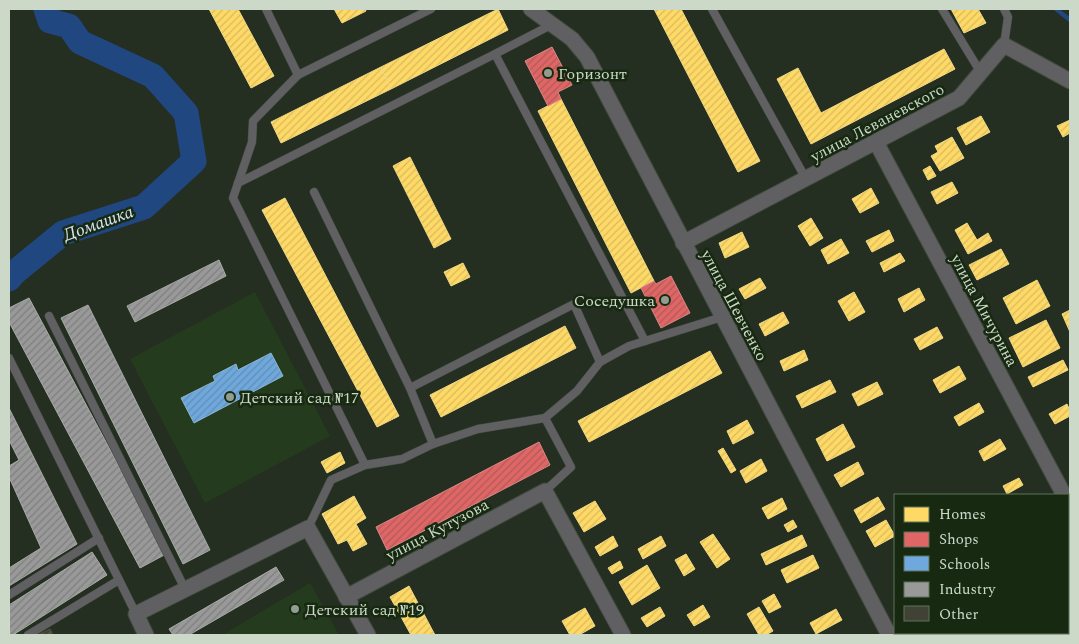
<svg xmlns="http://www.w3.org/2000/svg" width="1079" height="644" viewBox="0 0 1079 644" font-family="Spectral,serif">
<defs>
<pattern id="homes-hatch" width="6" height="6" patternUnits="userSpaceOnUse" patternTransform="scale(1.25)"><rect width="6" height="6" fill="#ffd966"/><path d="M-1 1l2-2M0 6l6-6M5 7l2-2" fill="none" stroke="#d8bb5e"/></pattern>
<pattern id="shops-hatch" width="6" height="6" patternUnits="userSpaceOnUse" patternTransform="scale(1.25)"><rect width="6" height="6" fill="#e06666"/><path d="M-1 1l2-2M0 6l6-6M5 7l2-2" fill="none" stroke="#af5b59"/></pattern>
<pattern id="schools-hatch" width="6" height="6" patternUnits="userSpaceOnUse" patternTransform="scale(1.25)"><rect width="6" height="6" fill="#6fa8dc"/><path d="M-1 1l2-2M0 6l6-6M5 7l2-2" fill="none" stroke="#628eb4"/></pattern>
<pattern id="industry-hatch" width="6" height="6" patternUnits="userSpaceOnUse" patternTransform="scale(1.25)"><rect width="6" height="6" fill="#999"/><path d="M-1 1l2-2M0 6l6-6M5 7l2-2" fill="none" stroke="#7d7f7d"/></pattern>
<pattern id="building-hatch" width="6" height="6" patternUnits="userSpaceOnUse" patternTransform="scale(1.25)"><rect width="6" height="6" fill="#404236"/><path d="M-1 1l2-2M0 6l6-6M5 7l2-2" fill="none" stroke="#5a5d52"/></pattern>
</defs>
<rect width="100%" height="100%" fill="#242e21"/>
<g fill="#253b1e">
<polygon points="255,292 330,436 205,503 130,359"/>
<polygon points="310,583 339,635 222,635"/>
</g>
<g fill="url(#homes-hatch)" stroke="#f0d984">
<polygon points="209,9 238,9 274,76 251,88"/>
<polygon points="334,9 365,9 366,11 342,23"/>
<polygon points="498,9 508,30 391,89 381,67"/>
<polygon points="654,9 681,9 760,161 738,172"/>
<polygon points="951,9 978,9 986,23 964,33"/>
<polygon points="944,49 955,69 811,144 777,79 798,68 821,113"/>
<polygon points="381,67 391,89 281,143 271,122"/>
<polygon points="561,99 654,281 631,293 538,111"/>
<polygon points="981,116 990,132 966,145 957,128"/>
<polygon points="1070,120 1070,133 1063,137 1057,126"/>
<polygon points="952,137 964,158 940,171 931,156 938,152 935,146"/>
<polygon points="410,157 451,239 434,248 393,166"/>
<polygon points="930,166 936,176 928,180 923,170"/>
<polygon points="952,182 958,193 937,204 931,192"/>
<polygon points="871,188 879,203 860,213 852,199"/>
<polygon points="285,198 399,416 377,427 262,210"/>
<polygon points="811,218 823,238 810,246 798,226"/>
<polygon points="967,223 977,240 988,233 992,241 968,254 955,230"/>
<polygon points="889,230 894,241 872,252 866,241"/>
<polygon points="742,232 749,247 725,258 719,243"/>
<polygon points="841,239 849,253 828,264 821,250"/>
<polygon points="1001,249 1009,264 977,280 969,265"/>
<polygon points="900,253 905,261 884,272 880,263"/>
<polygon points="463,263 470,277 451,286 444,272"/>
<polygon points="760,278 766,288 745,299 739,289"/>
<polygon points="1037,280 1050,306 1016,324 1003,298"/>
<polygon points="919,288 925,300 904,312 898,299"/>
<polygon points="854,292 865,312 849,321 838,301"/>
<polygon points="1070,310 1070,332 1062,314"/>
<polygon points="783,312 789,323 765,336 759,324"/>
<polygon points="1046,320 1060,348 1023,367 1009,338"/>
<polygon points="565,326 576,348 441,417 430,395"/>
<polygon points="937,327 943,338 920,350 914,339"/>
<polygon points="804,350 808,360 784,371 780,361"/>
<polygon points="710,351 722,373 589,442 578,421"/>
<polygon points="1063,360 1068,370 1033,387 1028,377"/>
<polygon points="959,366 966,379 940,393 933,380"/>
<polygon points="830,380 836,392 802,408 796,396"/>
<polygon points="877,382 883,394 858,406 852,394"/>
<polygon points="979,403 984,412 959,426 954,417"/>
<polygon points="1067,404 1070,411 1070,416 1055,424 1049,414"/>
<polygon points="747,420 754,433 733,444 727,431"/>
<polygon points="843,424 855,447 827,461 816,439"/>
<polygon points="1000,439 1006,449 984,461 979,451"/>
<polygon points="723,448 736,470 731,473 718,451"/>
<polygon points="340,452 345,463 327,473 321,462"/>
<polygon points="761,459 767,471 746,483 740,471"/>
<polygon points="858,462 864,474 841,487 834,475"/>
<polygon points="1019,478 1023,485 1007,494 1003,486"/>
<polygon points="354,496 366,518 356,524 367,544 353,551 347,540 338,544 322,514"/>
<polygon points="878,497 885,509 861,523 854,510"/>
<polygon points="782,498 787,509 768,519 762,508"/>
<polygon points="595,501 606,519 584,532 573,513"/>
<polygon points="793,520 797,527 788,532 784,525"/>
<polygon points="886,520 895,536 875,547 866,531"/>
<polygon points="713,534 730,559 717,568 700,542"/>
<polygon points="802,535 807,546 766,565 761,554"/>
<polygon points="613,536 618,546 600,556 595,547"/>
<polygon points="661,536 666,546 643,559 638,549"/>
<polygon points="686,554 695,569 684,576 675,560"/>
<polygon points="813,555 819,568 787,583 781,570"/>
<polygon points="620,561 623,568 612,574 608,568"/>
<polygon points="647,565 660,588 632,605 619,582"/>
<polygon points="409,586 435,635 411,635 390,597"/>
<polygon points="774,594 781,607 769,613 762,601"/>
<polygon points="703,605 710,617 694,626 687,615"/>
<polygon points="660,607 665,616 647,627 641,618"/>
<polygon points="759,607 773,631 766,635 759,635 747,614"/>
<polygon points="585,608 595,626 579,635 570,635 562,621"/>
<polygon points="836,609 842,620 816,634 810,623"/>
<polygon points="969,633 986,633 987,635 971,635"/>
</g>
<g fill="url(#shops-hatch)" stroke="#da8884">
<polygon points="552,47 572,85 558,92 561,99 548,106 525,61"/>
<polygon points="671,276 690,313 661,328 641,288 654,281 656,284"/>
<polygon points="539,442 550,465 387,550 376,527"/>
</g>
<polygon fill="url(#schools-hatch)" stroke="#8bb7d6" points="271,353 283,376 194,423 181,398 215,381 213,376 236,364 238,370"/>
<g fill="url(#industry-hatch)" stroke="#a8aca7">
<polygon points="219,260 226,276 135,322 127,306"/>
<polygon points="29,298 166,554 140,568 9,322 9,308"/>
<polygon points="88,305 210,550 183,564 61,318"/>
<polygon points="9,408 77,544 9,586 9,568 41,548 9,477 9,466 19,460 9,440"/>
<polygon points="92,552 107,575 13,635 9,635 9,605"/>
<polygon points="276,567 284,580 189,635 173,635 169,629"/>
</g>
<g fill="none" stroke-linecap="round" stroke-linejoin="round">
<polyline stroke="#204780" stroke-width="4.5" points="1056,9 1070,20"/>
<polyline stroke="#204780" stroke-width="25" points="9,279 14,273 63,233 144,207 194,161 186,113 153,76 80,42 69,26 50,21 46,9"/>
</g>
<polygon fill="url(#building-hatch)" stroke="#505145" points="50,629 53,635 38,635"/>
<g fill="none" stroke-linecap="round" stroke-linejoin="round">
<g stroke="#40493d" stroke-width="9">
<g id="service">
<polyline points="266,9 298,75 431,9"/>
<polyline points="712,9 806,179"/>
<polyline points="942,9 981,73"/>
<polyline points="1004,45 1008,17 1004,9"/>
<polyline points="495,54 551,25"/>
<polyline points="298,75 253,121 252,142 233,198 365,465 331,480 308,528"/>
<polyline points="238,183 495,54 645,341"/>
<polyline points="314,192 410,388 574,304 600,362"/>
<polyline points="49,316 185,589"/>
<polyline points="9,358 136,614"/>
<polyline points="410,388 433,444"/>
<polyline points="545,418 571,467 545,491"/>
<polyline points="365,465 402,459 433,444 478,429 545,418 577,391 600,362 629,346 722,317"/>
<polyline points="9,595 99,538"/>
<polyline points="28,635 119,580"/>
</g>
</g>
<g stroke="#40493d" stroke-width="17">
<g id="minor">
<polyline points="531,9 572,39 587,57 889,635"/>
<polyline points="876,142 1064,495"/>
<polyline points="683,243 959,98 1004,45 1070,81"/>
<polyline points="1068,503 1070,508"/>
<polyline points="346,597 545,491 623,635"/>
<polyline points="1068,619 1070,618"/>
<polyline points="146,635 136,614 308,528 368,635"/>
<polyline points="1036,635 1041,633"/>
</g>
</g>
<use href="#service" stroke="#605f61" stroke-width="8"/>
<use href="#minor" stroke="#605f61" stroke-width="15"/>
</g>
<g fill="#919d8e" stroke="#172a11" stroke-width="2">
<circle cx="548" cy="73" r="5"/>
<circle cx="665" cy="300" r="5"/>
<circle cx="230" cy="397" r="5"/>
<circle cx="295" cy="609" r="5"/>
</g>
<g text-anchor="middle" stroke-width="5" stroke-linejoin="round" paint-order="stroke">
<g font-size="16" fill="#ccd9c9" stroke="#172a11" text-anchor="start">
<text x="558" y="79">Горизонт</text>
<text x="655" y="306" text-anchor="end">Соседушка</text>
<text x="240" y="403">Детский сад №17</text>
<text x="305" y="615">Детский сад №19</text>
</g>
<g font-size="16" fill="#ccd9c9" stroke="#172a11">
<text transform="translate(877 122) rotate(-28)" y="6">улица Леваневского</text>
<text transform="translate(735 305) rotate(62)" y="6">улица Шевченко</text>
<text transform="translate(985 310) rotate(62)" y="6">улица Мичурина</text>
<text transform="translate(437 529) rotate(-28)" y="6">улица Кутузова</text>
</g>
<g font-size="18" font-style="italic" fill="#d6e2f5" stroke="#172a11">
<text transform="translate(98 223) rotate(-20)" y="6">Домашка</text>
</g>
</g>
<rect width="1079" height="644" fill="none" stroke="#ccd9c9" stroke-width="20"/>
<rect x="894" y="494" width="175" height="140" fill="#172a11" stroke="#5f705b"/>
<rect x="904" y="507" width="25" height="15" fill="#ffd966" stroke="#5f705b"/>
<text x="939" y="519" font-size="15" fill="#ccd9c9">Homes</text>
<rect x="904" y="532" width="25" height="15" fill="#e06666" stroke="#5f705b"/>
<text x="939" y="544" font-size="15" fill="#ccd9c9">Shops</text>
<rect x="904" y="556" width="25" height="15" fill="#6fa8dc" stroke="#5f705b"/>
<text x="939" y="569" font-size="15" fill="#ccd9c9">Schools</text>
<rect x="904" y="582" width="25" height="15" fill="#999999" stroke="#5f705b"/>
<text x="939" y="594" font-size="15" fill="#ccd9c9">Industry</text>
<rect x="904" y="606" width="25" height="15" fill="#404236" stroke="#5f705b"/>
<text x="939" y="619" font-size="15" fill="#ccd9c9">Other</text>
</svg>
